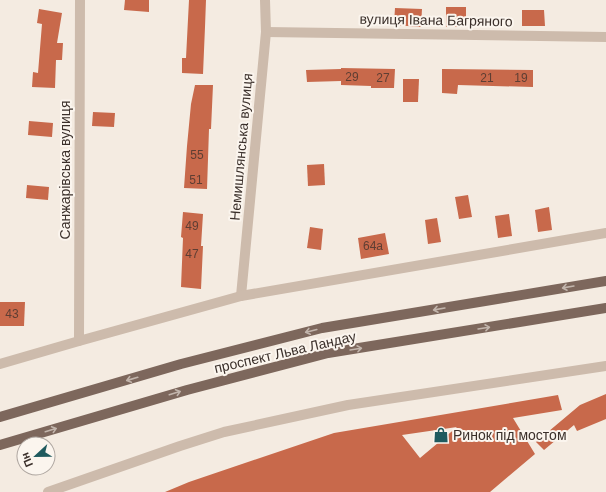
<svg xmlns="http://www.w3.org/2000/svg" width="606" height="492" viewBox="0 0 606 492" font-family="Arial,sans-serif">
<rect width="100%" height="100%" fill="#f4ebe1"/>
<g fill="#c8694b" fill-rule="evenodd">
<polygon points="125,0 149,0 149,12 124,10"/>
<polygon points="189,0 206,0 205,27 203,74 182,73 182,58 186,58"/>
<rect x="446" y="7" width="20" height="20"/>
<polygon points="395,8 422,9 421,27 394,25"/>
<polygon points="39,9 62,13 57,43 63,43 62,60 56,60 55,88 32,87 33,72 38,73 42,24 37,23"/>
<polygon points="522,10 544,10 545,26 522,26"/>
<polygon points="341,68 395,69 394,88 371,88 371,86 341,85 341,81 307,82 306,70 341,69"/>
<polygon points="442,69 533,70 533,87 458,85 457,94 442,93"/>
<polygon points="403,79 419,79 418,102 403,102"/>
<polygon points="195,85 213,85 211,129 209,129 207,189 184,188 187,146 191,104"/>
<polygon points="93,112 115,113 114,127 92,126"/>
<polygon points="29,121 53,123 52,137 28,135"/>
<polygon points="324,164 325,185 308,186 307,165"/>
<polygon points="27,185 49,187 48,200 26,198"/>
<polygon points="468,195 472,217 459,219 455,197"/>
<polygon points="549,207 552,230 538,232 535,210"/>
<polygon points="183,212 203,214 201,246 203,246 201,289 181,287 183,238 181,237"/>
<polygon points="509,214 512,236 498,238 495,216"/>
<polygon points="437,218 441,242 428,244 425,220"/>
<polygon points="310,227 323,229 321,250 307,248"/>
<polygon points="385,233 389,254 361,259 358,238"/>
<polygon points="0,302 25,302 24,326 0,326"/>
<polygon points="606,394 606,419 577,431 574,425 544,450 536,442 580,405"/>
<path d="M558,395L562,410L513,418L535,454L490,492H165L189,482L334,433ZM457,427L420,458L402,435Z"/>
</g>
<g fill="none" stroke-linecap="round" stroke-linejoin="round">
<g stroke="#cdbbac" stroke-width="10">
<polyline points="266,32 606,37"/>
<polyline points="241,296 266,32 265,0"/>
<polyline points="79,341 80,0"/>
<polyline points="0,364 79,341 241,296 606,233"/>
<polyline points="48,492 180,446 224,432 348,405 606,366"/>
</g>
<g stroke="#7d675c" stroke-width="10">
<polyline points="0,417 181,364 322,328 606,281"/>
<polyline points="0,445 187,390 328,353 606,308"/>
</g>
</g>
<defs><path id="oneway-shaft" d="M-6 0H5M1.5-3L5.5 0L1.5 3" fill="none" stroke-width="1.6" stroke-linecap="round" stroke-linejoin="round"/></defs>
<g stroke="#c2b5ac">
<use href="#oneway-shaft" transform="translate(568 287) rotate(170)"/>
<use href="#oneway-shaft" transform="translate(439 309) rotate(170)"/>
<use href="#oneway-shaft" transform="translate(484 328) rotate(-9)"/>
<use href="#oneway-shaft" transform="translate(311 331) rotate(166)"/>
<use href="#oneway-shaft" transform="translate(356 349) rotate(-9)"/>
<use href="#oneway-shaft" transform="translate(132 379) rotate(164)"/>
<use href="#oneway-shaft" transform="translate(175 393) rotate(-17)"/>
<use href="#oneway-shaft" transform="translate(51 430) rotate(-17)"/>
</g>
<defs>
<g id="shop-bare" transform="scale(1.2)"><path d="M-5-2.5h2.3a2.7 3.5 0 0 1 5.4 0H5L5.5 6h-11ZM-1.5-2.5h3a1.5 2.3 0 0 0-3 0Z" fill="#1f5a5e" stroke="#fbf5ee" stroke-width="2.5" paint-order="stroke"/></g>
</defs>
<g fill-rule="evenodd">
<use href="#shop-bare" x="441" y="435"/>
</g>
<g text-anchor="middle" stroke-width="4" stroke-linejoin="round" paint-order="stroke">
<g font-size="12" fill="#5e3e33">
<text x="352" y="81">29</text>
<text x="383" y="82">27</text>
<text x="487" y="82">21</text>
<text x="521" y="82">19</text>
<text x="197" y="159">55</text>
<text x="196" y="184">51</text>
<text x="192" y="230">49</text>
<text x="373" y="250">64а</text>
<text x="192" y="258">47</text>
<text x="12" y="318">43</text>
</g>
<g font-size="14" fill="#3b302b" stroke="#fbf5ee">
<text transform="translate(436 20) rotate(1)" y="5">вулиця Івана Багряного</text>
<text transform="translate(241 147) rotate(-85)" y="5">Немишлянська вулиця</text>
<text transform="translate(65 170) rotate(-90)" y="5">Санжарівська вулиця</text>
<text transform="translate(285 352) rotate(-13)" y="5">проспект Льва Ландау</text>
</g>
<g font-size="14" fill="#3b302b" stroke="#fbf5ee" text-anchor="start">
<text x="453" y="440">Ринок під мостом</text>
</g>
</g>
<g transform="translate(36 456) rotate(248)"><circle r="19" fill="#fbf5ee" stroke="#aea6a0"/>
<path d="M0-3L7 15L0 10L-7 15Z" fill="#1f5a5e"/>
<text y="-6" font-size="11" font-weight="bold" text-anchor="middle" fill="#3b302b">Пн</text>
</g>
</svg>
